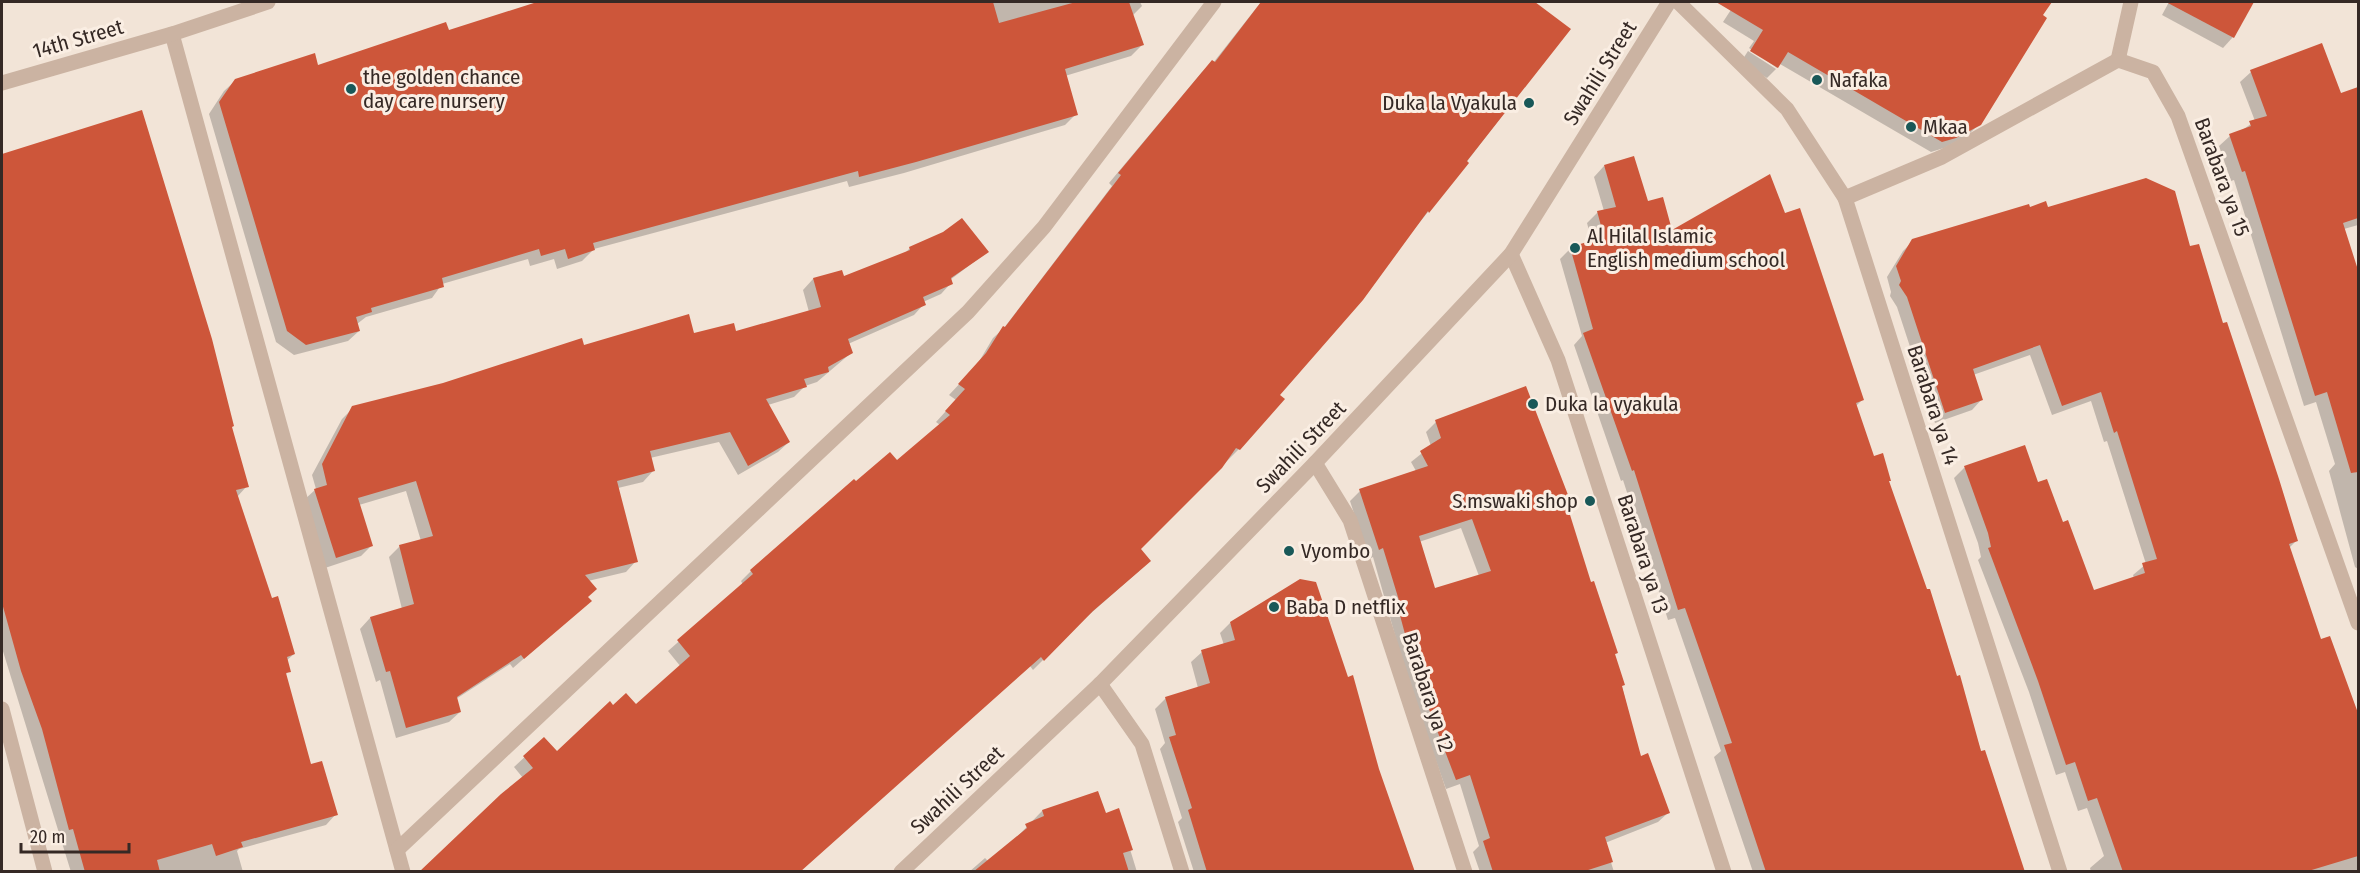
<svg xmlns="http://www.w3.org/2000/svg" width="2360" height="873" viewBox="0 0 2360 873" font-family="'Fira Sans Condensed',sans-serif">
<rect width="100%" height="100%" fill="#f2e4d7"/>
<g fill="#0003" fill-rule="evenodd">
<polygon points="540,2 1140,2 1142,6 1132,16 1142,45 1131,56 1065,76 1076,114 1065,125 904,173 849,187 847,181 594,249 582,261 557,269 554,259 530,266 528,259 442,284 432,298 366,317 357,324 359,331 348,341 294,355 276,342 209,114 224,91 236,80 317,67 448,32"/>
<polygon points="1261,2 1533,2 1569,29 1428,212 1278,396 1283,399 1239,449 1139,549 1139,571 1082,621 1033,670 1030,666 523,778 514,767 544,739 557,753 613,707 635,706 681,667 668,651 743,585 741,581 751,571 854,481 856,483 896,462 940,425 936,422 956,400 949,395 977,365 993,338 1004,328 1112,186 1109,183 1202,72 1213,63"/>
<polygon points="1736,2 2050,2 1979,124 1968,135 1944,148 1931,152 1780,64 1777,68 1749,48 1754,41 1723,22"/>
<polygon points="2169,2 2248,2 2233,37 2223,48 2162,15"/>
<polygon points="1748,51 1776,69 1767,78 1741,62"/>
<polygon points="2251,72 2343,104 2358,91 2358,225 2344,229 2358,275 2358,569 2355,567 2329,471 2335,464 2316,402 2304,406 2234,180 2231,181 2219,146 2230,136 2241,131 2255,121 2240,82"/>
<polygon points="10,153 230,428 247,486 237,497 271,599 294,654 286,661 289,671 285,675 310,766 336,814 326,825 239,849 237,851 243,872 71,872 2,648 2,155"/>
<polygon points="1604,166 1647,203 1671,232 1862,400 1856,406 1873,458 1888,482 2023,872 1753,872 1714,757 1721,751 1675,618 1668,620 1623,480 1621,481 1574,345 1582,336 1560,259 1571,248 1592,242 1587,223 1598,212 1604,211 1594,177"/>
<polygon points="2047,208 2189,248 2222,325 2296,541 2289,548 2318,635 2346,682 2358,722 2358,872 2091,872 2090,868 2104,856 2087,808 2078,811 2065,772 2056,775 2029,692 1978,560 1981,557 1978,543 1954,478 1964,468 2025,447 2037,484 2062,524 2093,592 2134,578 2133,575 2146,564 2107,441 2104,442 2091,401 2052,415 2030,355 1973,375 1982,399 1972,410 1935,423 1897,307 1890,296 1891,292 1887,277 1903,251 1913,241 2029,209"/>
<polygon points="910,248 987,252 950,280 951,283 941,294 923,302 924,304 914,315 848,344 851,353 817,382 805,386 794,397 768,405 789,442 778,452 738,475 719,442 650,458 653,471 643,482 618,488 636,561 626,572 588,581 587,598 590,601 513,668 510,664 456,699 460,712 449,722 396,738 380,680 376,682 360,629 370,618 402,609 389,557 400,546 421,541 406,491 359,505 371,546 361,556 325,568 304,500 316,489 312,475 342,419 353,408 583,347 735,332 809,312 803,290 813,279 843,278 904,254"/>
<path d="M1436,422L1565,503L1590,584L1617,653L1614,655L1640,758L1669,812L1658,822L1605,843L1614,872H1480L1473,852L1479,846L1460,784L1446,789L1409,685L1373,557L1369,559L1350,501L1360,491L1416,471L1411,462L1431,446L1426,432ZM1461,528L1479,576L1434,590L1419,542Z"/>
<polygon points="1230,623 1378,769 1413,870 1416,872 1194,872 1178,822 1182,818 1160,749 1165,743 1155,709 1166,698 1198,688 1191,662 1202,652 1224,645 1220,633"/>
<polygon points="1097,793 1105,815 1118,810 1137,872 969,872 985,858 988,861 1015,839 1042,811"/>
</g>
<g fill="#cd563a" fill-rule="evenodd">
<polygon points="537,2 993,2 999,23 1076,2 1129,2 1144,45 1065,69 1078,115 916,162 859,177 858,171 593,243 595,250 568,259 565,249 541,256 539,249 442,278 444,287 371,308 372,312 356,317 360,331 306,345 287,331 219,102 235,79 315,53 318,65 446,22 449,30"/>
<polygon points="1261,2 1535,2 1571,29 1467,161 1469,163 1429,213 1428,211 1363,300 1280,395 1285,399 1240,450 1236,448 1222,468 1141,549 1151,561 1093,611 1044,661 1041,657 800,872 419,872 501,794 533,768 523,756 544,737 557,751 610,701 613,705 626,693 636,704 690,656 677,640 753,574 750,570 854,479 856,481 890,452 897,460 950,415 945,411 965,389 958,384 986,353 1003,326 1005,327 1121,175 1118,173 1212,60 1215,62"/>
<polygon points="1716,2 2052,2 2043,15 2047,18 1981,125 1956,138 1942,142 1788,52 1778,68 1750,51 1763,30"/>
<polygon points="2166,2 2254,2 2234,38"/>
<polygon points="2322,43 2341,93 2358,87 2358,218 2343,223 2358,270 2358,472 2351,473 2327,392 2315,396 2245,171 2242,172 2229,134 2251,126 2249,121 2267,116 2250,70"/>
<polygon points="142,110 212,339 234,426 232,427 249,487 236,490 272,598 278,596 295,654 287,657 291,672 286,673 311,764 322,761 338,815 241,842 243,847 216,856 212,844 157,860 160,872 85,872 73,829 69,830 42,729 21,671 2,603 2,154"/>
<polygon points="1634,156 1648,201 1663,197 1672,230 1770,174 1785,213 1800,208 1864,400 1856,403 1874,456 1883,453 1891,481 1889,481 1927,589 1930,589 1957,676 1960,675 1981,751 1985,750 2025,872 1766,872 1724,745 1732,743 1685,608 1678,610 1634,470 1632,471 1583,333 1593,329 1570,247 1604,237 1597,211 1616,207 1604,165"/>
<polygon points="2146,178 2175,191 2190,246 2199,244 2223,323 2227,322 2279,479 2298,541 2289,544 2321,639 2330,636 2358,713 2358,856 2305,872 2123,872 2097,798 2088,801 2075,762 2066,765 2038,681 1988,548 1991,547 1988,533 1964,466 2025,445 2038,482 2047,479 2063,522 2068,520 2094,590 2145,573 2142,563 2157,559 2117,431 2114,433 2101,392 2062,406 2040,345 1973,369 1983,400 1945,413 1907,297 1899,285 1901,281 1896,266 1912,239 2029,204 2030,207 2046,201 2048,207"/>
<polygon points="962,218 989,252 951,278 953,284 923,297 926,305 848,339 853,353 828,367 829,372 804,379 807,387 766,399 790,442 748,466 730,432 650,451 655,471 617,481 638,562 585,575 597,589 588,597 592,601 524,659 521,655 457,697 461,712 406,728 390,671 386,672 370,617 414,604 399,545 433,536 416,481 358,498 373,546 336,558 314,489 327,485 322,464 352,406 443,383 582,338 584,345 689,314 694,333 734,323 736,331 821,307 813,278 842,270 844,276 910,250 909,247 943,232"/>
<path d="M1526,386L1570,500L1566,502L1591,582L1594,581L1618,653L1615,654L1625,685L1622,686L1641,756L1648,753L1670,813L1605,837L1613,862L1582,872H1493L1483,841L1490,838L1470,775L1456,780L1416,675L1398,608L1401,607L1383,548L1379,550L1359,489L1428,466L1420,451L1441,438L1435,420ZM1472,519L1491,571L1435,588L1419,536Z"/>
<polygon points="1300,579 1316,582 1348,677 1353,675 1379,769 1415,872 1207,872 1188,810 1192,808 1169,737 1176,735 1165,697 1210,683 1201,650 1235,640 1230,622"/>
<polygon points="1098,791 1106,813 1119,808 1133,850 1123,853 1129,872 973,872 1027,828 1025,824 1044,816 1042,810"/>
</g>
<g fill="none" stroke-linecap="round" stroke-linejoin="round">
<polyline stroke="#cbb3a2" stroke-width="15" points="2118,60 2131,2"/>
<g stroke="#cbb3a2" stroke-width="15">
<polyline points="1678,2 1787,109 1845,198 2060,872"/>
<polyline points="172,34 403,872"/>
<polyline points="2,83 172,34 268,2"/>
<polyline points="1845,198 1942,157 2118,60 2153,72 2178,116 2358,623"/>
<polyline points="1511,254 1558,360 1724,872"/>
<polyline points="1315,463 1350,520 1465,872"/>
<polyline points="1100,684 1142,744 1182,872"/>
<polyline points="2,709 45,872"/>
<polyline points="397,850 968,312 1044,227 1214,2"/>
<polyline points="901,872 1100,684 1315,463 1511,254 1669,2"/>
</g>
</g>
<g fill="#195858" stroke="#faeee3" stroke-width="2">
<circle cx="1817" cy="80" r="6"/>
<circle cx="351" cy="89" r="6"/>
<circle cx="1529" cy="103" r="6"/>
<circle cx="1911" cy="127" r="6"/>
<circle cx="1575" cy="248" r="6"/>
<circle cx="1533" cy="404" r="6"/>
<circle cx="1590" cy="501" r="6"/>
<circle cx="1289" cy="551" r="6"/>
<circle cx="1274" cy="607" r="6"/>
</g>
<g text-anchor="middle" stroke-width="6" stroke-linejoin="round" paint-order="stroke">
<g font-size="21" fill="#352925" stroke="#faeee3">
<text transform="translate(78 39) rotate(-16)" y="7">14th Street</text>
<text transform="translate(1600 73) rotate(-58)" y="7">Swahili Street</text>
<text transform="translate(2222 177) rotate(70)" y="7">Barabara ya 15</text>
<text transform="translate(1933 405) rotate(72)" y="7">Barabara ya 14</text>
<text transform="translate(1301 447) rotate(-46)" y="7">Swahili Street</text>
<text transform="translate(1643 554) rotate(72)" y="7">Barabara ya 13</text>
<text transform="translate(1428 692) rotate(72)" y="7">Barabara ya 12</text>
<text transform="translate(957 790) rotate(-43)" y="7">Swahili Street</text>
</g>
<g font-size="21" fill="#352925" stroke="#faeee3" text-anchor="start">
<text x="363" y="84">the golden chance<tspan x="363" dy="24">day care nursery</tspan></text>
<text x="1829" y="87">Nafaka</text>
<text x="1517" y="110" text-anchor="end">Duka la Vyakula</text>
<text x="1923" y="134">Mkaa</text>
<text x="1587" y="243">Al Hilal Islamic<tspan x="1587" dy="24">English medium school</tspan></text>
<text x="1545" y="411">Duka la vyakula</text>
<text x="1578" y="508" text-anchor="end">S.mswaki shop</text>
<text x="1301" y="558">Vyombo</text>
<text x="1286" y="614">Baba D netflix</text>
</g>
</g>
<rect width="2360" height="873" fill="none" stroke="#352925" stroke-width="6"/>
<path d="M21 843v9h108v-9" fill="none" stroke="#352925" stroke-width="3"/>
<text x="30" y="843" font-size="18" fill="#352925" stroke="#faeee3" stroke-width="4.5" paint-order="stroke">20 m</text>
</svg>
